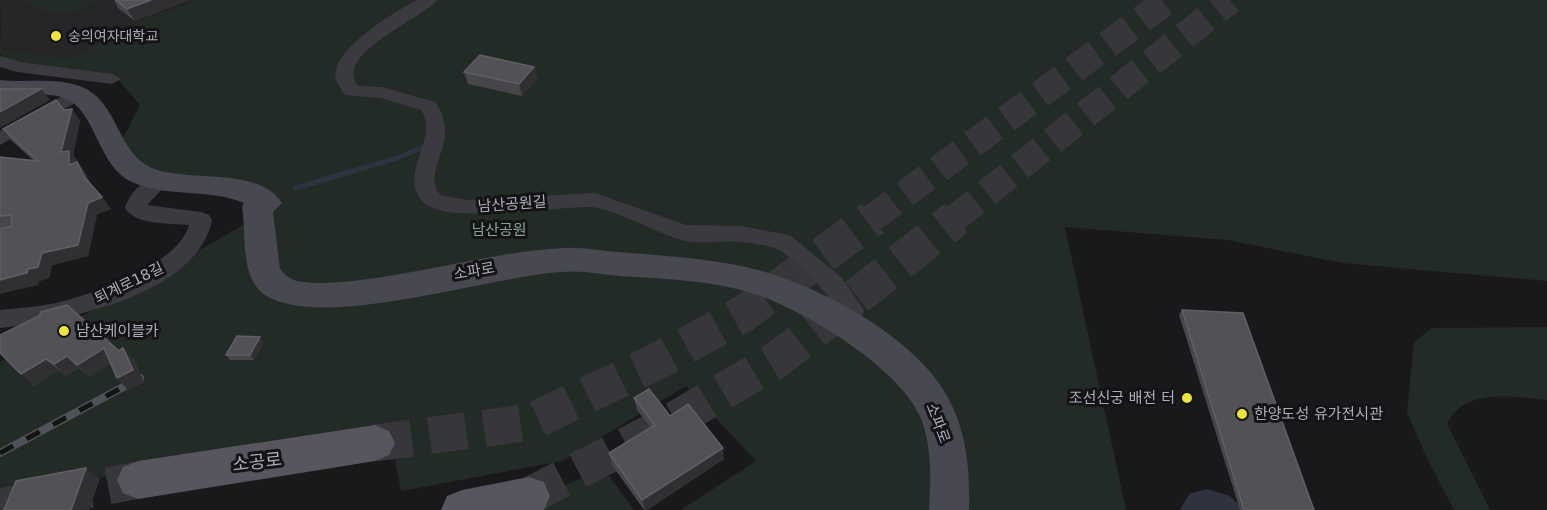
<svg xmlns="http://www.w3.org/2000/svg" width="1547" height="510" viewBox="0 0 1547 510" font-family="'DejaVu Sans','Noto Sans KR',sans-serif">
<rect width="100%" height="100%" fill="#19191b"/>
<polygon fill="#262528" points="0,0 198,0 145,18 72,58 1,49"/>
<g fill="#232b26">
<path d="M22,0H98C71,20 48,18 22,0Z"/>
<polygon points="198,0 1547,0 1547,281 1343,263 1228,240 1065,227 1126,510 681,510 756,461 686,386 562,461 401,491 390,432 0,493 0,362 258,217 266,203 168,183 115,154 140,105 114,75 6,60 0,54 0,23 1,49 72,58 145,18"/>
<path d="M1547,327V400C1513,397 1464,387 1447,424L1490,510H1454L1426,456L1407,412L1414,342L1432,328Z"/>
<polygon points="603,468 634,510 512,510"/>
</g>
<polygon fill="#2f333f" points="1207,489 1230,496 1245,510 1180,510 1189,494"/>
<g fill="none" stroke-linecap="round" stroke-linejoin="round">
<polyline stroke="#2f333f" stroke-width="5" points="296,188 397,158 428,145"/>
<g stroke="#36363b" stroke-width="28" stroke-dasharray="28 14" stroke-linecap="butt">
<polyline points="871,219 1168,0"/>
<polyline points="954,219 1230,0"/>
</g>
<g stroke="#36363b" stroke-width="37" stroke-dasharray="37 18" stroke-linecap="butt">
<polyline points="375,443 531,422 658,361 743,314 873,218"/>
<polyline points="529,496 666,425 778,359 956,218"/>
<polyline points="0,507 138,480"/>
</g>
<g fill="#3b3a40" fill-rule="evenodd">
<path d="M417,0H437C424,18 332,54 358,86L382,87L435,102C442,112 445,120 445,133C446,151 423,180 442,196L468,200L595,193L686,225L741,226L783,234L791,236L842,278L864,310L858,333L849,336L840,333L837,326L840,311C828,294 794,256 775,248C765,245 750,243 740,242C721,240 699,245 681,240C658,233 611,208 591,207C557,206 443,226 422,201C398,173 440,138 421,110L381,98L345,95C340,87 333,80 336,70C342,43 395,12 417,0Z"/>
<polygon points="0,56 20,62 112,74 121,79 112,84 17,72 0,67"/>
<polygon points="77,88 84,90 86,94 84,98 0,145 0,131"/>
<path d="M160,174L167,176L170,181L147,205L201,212L209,215L212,220C197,296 64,321 0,328V310C17,308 34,307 51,304C89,296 178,266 189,225C171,223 136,226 125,208C129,193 145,178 160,174Z"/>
</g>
<path fill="#484850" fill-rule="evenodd" d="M0,80C27,83 56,77 82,87C118,101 117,153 152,168C187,183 260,166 282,203L273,212L280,269C286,277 293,281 303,282C331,285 361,280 389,276C447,267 505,251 564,248C582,247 600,251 618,252C665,256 712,258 758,270C819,286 916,338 947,396C967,432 970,469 969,510H929C931,479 932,445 920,416C898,367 804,310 755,294C712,280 664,279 620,276C600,274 581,270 561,272C488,277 332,328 270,298C238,282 247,235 242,207L244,203C209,188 168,198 132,182C97,166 96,109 64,98C45,91 20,97 0,96Z"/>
<g fill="#57565f" fill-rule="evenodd">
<polygon points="375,425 389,431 395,443 389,455 375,461 138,499 123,493 117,480 123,467 138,461"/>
<polygon points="529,477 544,482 550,496 544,510 441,510 447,496 462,490"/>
</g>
<g stroke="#515159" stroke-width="8">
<polyline id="rail" points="0,453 140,378"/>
</g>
<use href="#rail" stroke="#141416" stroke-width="5" stroke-dasharray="15" stroke-linecap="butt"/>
</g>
<g fill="#47464a">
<polygon points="114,0 188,0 135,21 118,8"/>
<polygon points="534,67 537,79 522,96 468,84 464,72"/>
<polygon points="72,109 80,121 73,155 86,174 92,187 111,209 97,214 88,256 52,265 49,278 39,281 38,285 6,228 0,228 0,157 34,161 12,141 3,129 64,110"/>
<polygon points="1182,310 1314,510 1240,510 1179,315"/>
<polygon points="264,342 254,360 230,360 226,355"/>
<polygon points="123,348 134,360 144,382 128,390 117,378 110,363 89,377 79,368 66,376 59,370 34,386 0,353 119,351"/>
<polygon points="634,398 670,416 724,459 647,510 644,510 612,465 609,453 651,428 637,410"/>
</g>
<g fill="#302f32">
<polygon points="151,0 188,0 135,21 127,9"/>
<polygon points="534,67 537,79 522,96 519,84"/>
<polygon points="41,89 50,100 0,128 0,112"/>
<polygon points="72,109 80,121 73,155 86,174 94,190 85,178 69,165 61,152"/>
<polygon points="102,197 111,209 97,214 88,256 52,265 49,278 39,281 38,285 0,294 0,280 28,269 88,203"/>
<polygon points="260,337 264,342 254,360 250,355"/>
<polygon points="104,348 115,360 89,377 77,365"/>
<polygon points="123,348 134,360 144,382 128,390 117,378"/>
<polygon points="67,356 79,368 66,376 54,364"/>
<polygon points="46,359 59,370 34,386 21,374"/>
<polygon points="723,448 724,459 647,510 645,510 642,500"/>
<polygon points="86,468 100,479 89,510 71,510"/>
</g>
<g fill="#525156" stroke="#605f66" stroke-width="1.5">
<polygon points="116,0 151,0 127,9"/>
<polygon points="480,55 534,67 519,84 464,72"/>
<polygon points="0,89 41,89 0,112"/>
<polygon points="56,100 64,110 72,109 61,152 69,151 69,165 77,162 85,178 102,197 88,203 78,245 42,253 38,267 28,269 27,273 0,280 0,229 12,226 11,215 0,216 0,157 38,161 3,129"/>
<polygon points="67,305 119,351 123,348 133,370 117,378 104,348 77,365 67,356 54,364 46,359 21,374 0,353 0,335 39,316 41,312"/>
<polygon points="1182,310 1243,313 1314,510 1244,510"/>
<polygon points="237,336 260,337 250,355 226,355"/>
<polygon points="649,389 670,416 688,404 723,448 642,500 609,453 655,425 634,398"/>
<polygon points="86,468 71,510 4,510 16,481"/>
</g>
<g fill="#ede43f" stroke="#141416" stroke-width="2">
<circle cx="56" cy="36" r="6"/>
<circle cx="64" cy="331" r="6"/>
<circle cx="1187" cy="398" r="6"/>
<circle cx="1242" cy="414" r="6"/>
</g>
<g text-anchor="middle" stroke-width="6" stroke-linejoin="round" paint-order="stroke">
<g font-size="14" fill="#acacba" stroke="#141416" text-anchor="start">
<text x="68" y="41">숭의여자대학교</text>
</g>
<g font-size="15" fill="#acacba" stroke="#141416">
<text transform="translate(512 204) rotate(-4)" y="5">남산공원길</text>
<text transform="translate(474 271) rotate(-10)" y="5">소파로</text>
<text transform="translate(129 283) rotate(-26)" y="5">퇴계로18길</text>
<text transform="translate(938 423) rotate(69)" y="5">소파로</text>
</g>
<g font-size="15" fill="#83a48f" stroke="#141416">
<text x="499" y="235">남산공원</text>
</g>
<g font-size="15" fill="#acacba" stroke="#141416" text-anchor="start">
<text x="76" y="336">남산케이블카</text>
<text x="1175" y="403" text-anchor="end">조선신궁 배전 터</text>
<text x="1254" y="419">한양도성 유가전시관</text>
</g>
<g font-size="18" fill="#acacba" stroke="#141416">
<text transform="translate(257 462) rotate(-7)" y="6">소공로</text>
</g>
</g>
</svg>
